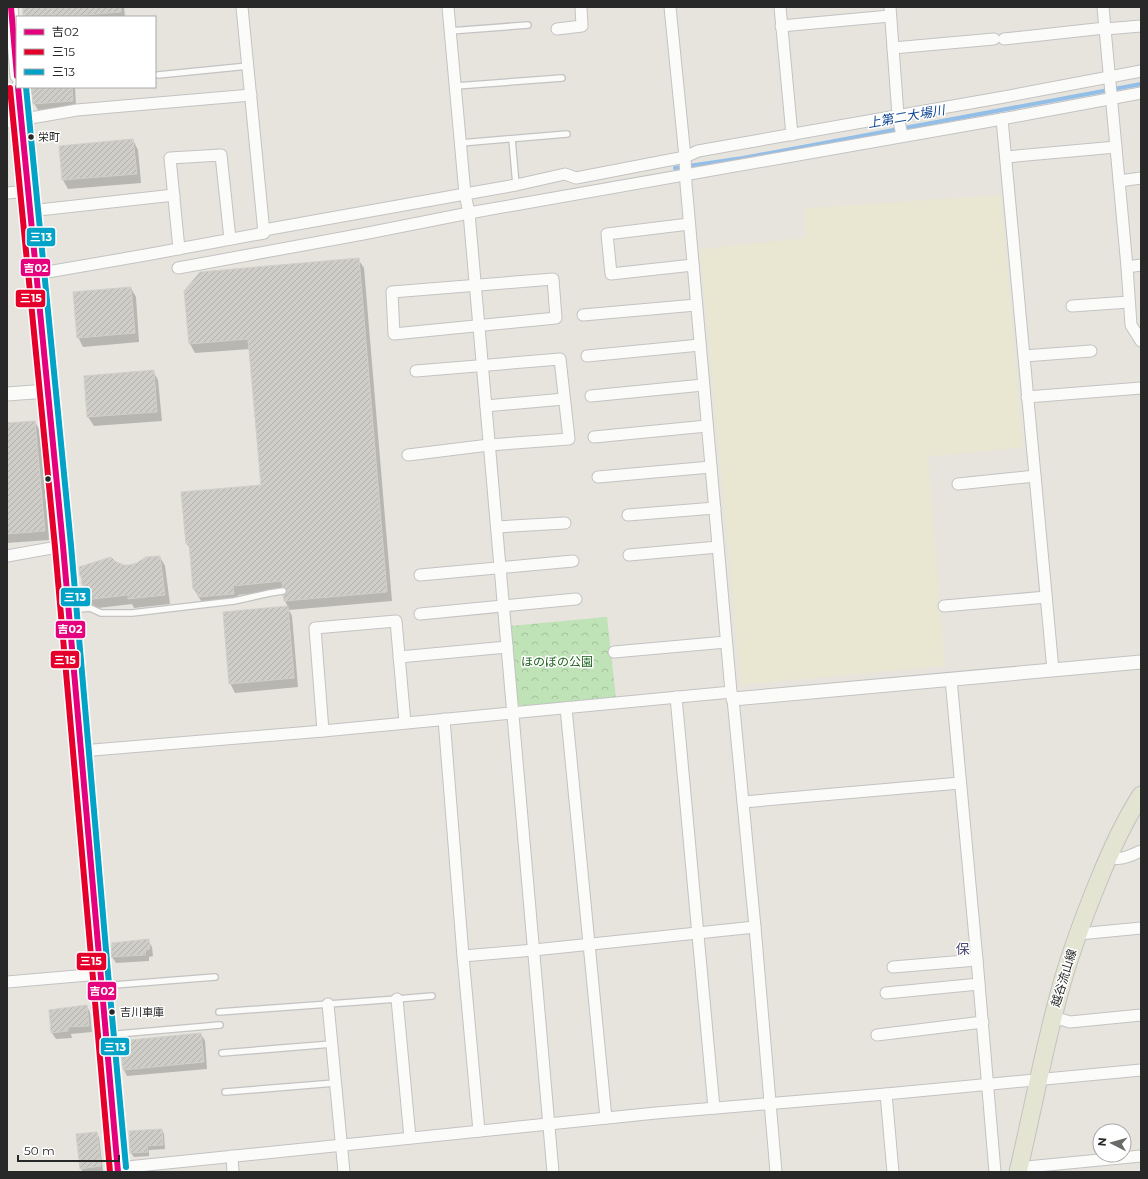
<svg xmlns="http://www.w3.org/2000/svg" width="1148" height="1179" viewBox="0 0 1148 1179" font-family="Montserrat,'Noto Sans JP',sans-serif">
<defs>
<pattern id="forest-crowns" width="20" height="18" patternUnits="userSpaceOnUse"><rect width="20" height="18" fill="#bfe2b6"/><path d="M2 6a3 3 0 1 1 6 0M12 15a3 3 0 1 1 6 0" fill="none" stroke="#a4c29c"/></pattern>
<pattern id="building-hatch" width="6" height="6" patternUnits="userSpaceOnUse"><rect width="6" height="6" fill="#cfcdc8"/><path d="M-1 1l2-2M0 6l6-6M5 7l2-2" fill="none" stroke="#b2b0ac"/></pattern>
</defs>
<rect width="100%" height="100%" fill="#e6e4dd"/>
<polygon fill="#e9e6d1" points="1001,195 1023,447 928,457 945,666 741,685 700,249 806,238 806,208"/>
<polygon fill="url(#forest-crowns)" points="607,617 616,698 520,706 516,701 510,626"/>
<g fill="#0003">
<polygon points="24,7 124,7 125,17 24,17"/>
<polygon points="32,87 75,87 76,107 38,110 34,103"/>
<polygon points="133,140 138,150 141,183 68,189 63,180 60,147"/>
<polygon points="358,259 364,268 392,601 289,610 292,616 298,687 235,693 230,683 224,613 288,607 285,601 284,590 238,595 238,603 204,606 194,589 191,550 187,544 262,486 250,349 195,353 190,344 185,291"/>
<polygon points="131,288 136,297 139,342 83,347 78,337"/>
<polygon points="153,371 158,380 162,421 94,426 88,417 85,376"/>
<polygon points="35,422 40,431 49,540 7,543 7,424"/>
<polygon points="160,557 165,566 170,604 134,608 132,604 90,609 85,600 83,579 115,562 124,566 130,566"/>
<polygon points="148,940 152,947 153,956 149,957 149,961 116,963 112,957"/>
<polygon points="87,1006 90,1013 92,1032 71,1034 72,1038 56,1039 52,1033"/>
<polygon points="201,1034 205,1041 207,1069 127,1076 124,1070"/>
<polygon points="162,1130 164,1134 165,1149 149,1150 149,1156 134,1157 131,1153"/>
<polygon points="96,1133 99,1137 103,1171 83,1172 81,1169"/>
</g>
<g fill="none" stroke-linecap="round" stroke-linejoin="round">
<polyline stroke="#92bee7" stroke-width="4" points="675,168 743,158 1141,84"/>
</g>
<g fill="url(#building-hatch)" stroke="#d1cfc9">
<polygon points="23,7 51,7 52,17 23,17"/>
<polygon points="52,7 121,7 121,12 65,17 52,17"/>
<polygon points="31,87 72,87 73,101 33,104"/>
<polygon points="133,139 137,174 62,180 59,146"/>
<polygon points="359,258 387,592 284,601 282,581 233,586 234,594 198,597 197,589 193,589 189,543 186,544 181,492 261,485 248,339 189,344 184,291 200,272"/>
<polygon points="131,287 135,333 77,338 73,292"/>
<polygon points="154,370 157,412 87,417 84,376"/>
<polygon points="35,421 45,531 7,534 7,423"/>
<polygon points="160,556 165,595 128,599 128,595 84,600 81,576 80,576 79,567 111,557 116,562 124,565 130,565 137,563 146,557"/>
<polygon points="288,606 294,678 229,684 223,612"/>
<polygon points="149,939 150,949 146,950 145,955 111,957 112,943"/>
<polygon points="87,1005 89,1026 68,1027 68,1031 51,1033 49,1010"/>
<polygon points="201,1033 204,1062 123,1070 120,1041"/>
<polygon points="162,1129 163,1145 147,1146 148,1152 130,1153 129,1131"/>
<polygon points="97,1132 101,1166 80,1169 76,1134"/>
</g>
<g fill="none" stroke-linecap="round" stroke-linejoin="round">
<g stroke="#c4c3c3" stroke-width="8">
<g id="service">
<polyline points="450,31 528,25"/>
<polyline points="158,75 248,66"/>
<polyline points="456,86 562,78"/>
<polyline points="512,139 516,185"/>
<polyline points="461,143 567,134"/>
<polyline points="69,610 90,608 101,613 132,613 234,601 270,593 283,591"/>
<polyline points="101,986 215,977"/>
<polyline points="219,1012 397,999 432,996"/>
<polyline points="106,1035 220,1025"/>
<polyline points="222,1053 332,1044"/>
<polyline points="225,1092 335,1083"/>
</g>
</g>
<g stroke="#c4c3c3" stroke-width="13">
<g id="minor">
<polyline points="670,7 685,157 686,184 731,692 733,699 755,927 776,1172"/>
<polyline points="780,7 792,135"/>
<polyline points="890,7 898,115 902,136"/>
<polyline points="1103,7 1127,267 1131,325 1141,341"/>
<polyline points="781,26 890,16"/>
<polyline points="557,29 582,26 581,7"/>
<polyline points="1105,29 1141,26"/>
<polyline points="1004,39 1105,28"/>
<polyline points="893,48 994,39"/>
<polyline points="1002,119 1053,670"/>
<polyline points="7,122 77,110 251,95"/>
<polyline points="1006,157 1116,147"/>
<polyline points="1119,181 1141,178"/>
<polyline points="7,193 28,191"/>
<polyline points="30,211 174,195"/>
<polyline points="689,224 607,234 611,274 693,265"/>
<polyline points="264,230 465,194 448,7"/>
<polyline points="179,249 170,158 221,155 230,239"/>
<polyline points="1127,267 1141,265"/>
<polyline points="178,268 363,234 469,213 1002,119 1141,93"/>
<polyline points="36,274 151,254 264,233 242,7"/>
<polygon points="553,279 556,318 394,334 392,292"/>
<polyline points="1072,306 1129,302"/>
<polyline points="583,315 696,305"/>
<polyline points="587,356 700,345"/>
<polyline points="1024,356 1091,351"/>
<polyline points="591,396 703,385"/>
<polyline points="1027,397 1141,388"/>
<polyline points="486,406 564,399"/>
<polyline points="594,437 707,426"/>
<polyline points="408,455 489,445 569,439 560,359 416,371"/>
<polyline points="598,477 711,467"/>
<polyline points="958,484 1035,476"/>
<polyline points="628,515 715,508"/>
<polyline points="497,527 565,523"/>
<polyline points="629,555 718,547"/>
<polyline points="7,556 63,546"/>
<polyline points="420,575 573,561"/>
<polyline points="944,606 1046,597"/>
<polyline points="420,614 576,599"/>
<polyline points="614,652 726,642"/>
<polyline points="399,657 507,647"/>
<polyline points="951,679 977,960 995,1172"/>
<polyline points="676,697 714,1108"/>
<polyline points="566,708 606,1118"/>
<polyline points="444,719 463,956 479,1131"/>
<polyline points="323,731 315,628 396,621 405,723"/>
<polyline points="81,751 323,731 731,692"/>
<polyline points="743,802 960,783"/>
<path d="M1108,857C1121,861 1129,856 1141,851"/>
<polyline points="1079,934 1141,928"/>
<polyline points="463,956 534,950 755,927"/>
<polyline points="893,967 977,960"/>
<polyline points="7,982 100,974"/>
<polyline points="886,993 979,984"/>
<polyline points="397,999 410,1138"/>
<polyline points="328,1004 344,1172"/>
<polyline points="1053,1017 1070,1022 1141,1015"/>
<polyline points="877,1035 983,1022"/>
<polyline points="886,1094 893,1172"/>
<polyline points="232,1156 233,1172"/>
<polyline points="1020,1165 1027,1167 1141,1156"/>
<polyline points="118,1168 656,1113 886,1094 1141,1070"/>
<polyline points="553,1172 469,213 465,194 516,185 565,174 576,178 685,157 698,151 1004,97 1141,71"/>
</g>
</g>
<g stroke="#c4c3c3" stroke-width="15">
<g id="tertiary">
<polyline points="11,7 17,76"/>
<polyline points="18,87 63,546 81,751 100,974 118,1172"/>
<polyline points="7,394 47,391"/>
<polyline points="733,699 1141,662"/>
</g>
</g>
<g stroke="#c3c2c0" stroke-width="19">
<path id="primary" d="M1018,1172C1032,1113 1043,1053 1059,994C1069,956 1083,919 1098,882C1110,852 1123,823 1141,795"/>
</g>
<use href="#service" stroke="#fbfbfa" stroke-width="5.5"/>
<use href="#minor" stroke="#fbfbfa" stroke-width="11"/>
<use href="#tertiary" stroke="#fbfbfa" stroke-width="13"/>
<use href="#primary" stroke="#e4e4d3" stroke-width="17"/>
<g stroke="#fff" stroke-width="9">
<g id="bus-1">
<polyline points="11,7 17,76"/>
<polyline points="18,87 63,546 118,1172"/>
</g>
</g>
<g stroke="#fff" stroke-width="9">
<polyline id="bus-2" points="10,88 55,547 110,1172"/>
</g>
<g stroke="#fff" stroke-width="9">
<polyline id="bus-3" points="26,87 71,545 108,973 126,1167"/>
</g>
<use href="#bus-1" stroke="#e5007d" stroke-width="6"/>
<use href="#bus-2" stroke="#e4002b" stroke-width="6"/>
<use href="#bus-3" stroke="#02a3c6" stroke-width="6"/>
</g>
<g fill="#282828" stroke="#fff" stroke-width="1.5">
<circle cx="31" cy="137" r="3.5"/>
<circle cx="48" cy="479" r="3.5"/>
<circle cx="112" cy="1012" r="3.5"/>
</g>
<g text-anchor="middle" stroke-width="3" stroke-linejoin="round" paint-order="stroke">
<g font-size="11" fill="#282828" stroke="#fff" text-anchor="start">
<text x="38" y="141">栄町</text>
<text x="120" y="1016">吉川車庫</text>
</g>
<g font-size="12" fill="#1b611c" stroke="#fff">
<text x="557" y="666">ほのぼの公園</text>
</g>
<g font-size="12" fill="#282828" stroke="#fff">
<text transform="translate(1064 978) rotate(-73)" y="4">越谷流山線</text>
</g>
<g font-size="13" font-style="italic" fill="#104893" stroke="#fff">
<text transform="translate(906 116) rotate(-10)" y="5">上第二大場川</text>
</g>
<g font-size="14" fill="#4c4a76" stroke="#fff">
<text x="963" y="954">保</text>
</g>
</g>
<g stroke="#fff" stroke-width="1.5">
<rect x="26" y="227" width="30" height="20" rx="4" fill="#02a3c6"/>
<rect x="20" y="258" width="31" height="19" rx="4" fill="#e5007d"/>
<rect x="15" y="289" width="31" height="19" rx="4" fill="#e4002b"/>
<rect x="60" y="587" width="31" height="20" rx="4" fill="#02a3c6"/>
<rect x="55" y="620" width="31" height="19" rx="4" fill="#e5007d"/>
<rect x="50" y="650" width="30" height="19" rx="4" fill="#e4002b"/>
<rect x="76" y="952" width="31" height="19" rx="4" fill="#e4002b"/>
<rect x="87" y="981" width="30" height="20" rx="4" fill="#e5007d"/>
<rect x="100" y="1037" width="30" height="19" rx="4" fill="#02a3c6"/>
</g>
<g font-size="11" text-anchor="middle" font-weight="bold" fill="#fff">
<text x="41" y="241">三13</text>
<text x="36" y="272">吉02</text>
<text x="31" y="302">三15</text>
<text x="75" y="601">三13</text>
<text x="70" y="633">吉02</text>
<text x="65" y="664">三15</text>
<text x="91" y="965">三15</text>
<text x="102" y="995">吉02</text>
<text x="115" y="1051">三13</text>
</g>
<rect width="1148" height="1179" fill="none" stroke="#282828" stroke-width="16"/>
<rect x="16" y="16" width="140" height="72" fill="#ffffff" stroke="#a9a9a9"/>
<rect x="24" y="29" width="20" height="6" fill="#e5007d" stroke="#a9a9a9"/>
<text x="52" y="36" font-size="12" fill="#282828">吉02</text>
<rect x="24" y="49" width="20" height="6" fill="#e4002b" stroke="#a9a9a9"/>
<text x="52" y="56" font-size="12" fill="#282828">三15</text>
<rect x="24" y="69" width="20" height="6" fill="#02a3c6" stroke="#a9a9a9"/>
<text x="52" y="76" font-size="12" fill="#282828">三13</text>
<g transform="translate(1112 1143) rotate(276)"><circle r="19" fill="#ffffff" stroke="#a9a9a9"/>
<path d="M0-3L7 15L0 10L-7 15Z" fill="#6a6a67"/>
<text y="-6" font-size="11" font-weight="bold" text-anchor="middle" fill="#282828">N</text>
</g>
<path d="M18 1155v6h101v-6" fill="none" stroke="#282828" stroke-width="2"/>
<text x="24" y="1155" font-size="12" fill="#282828" stroke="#ffffff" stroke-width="3" paint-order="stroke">50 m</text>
</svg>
